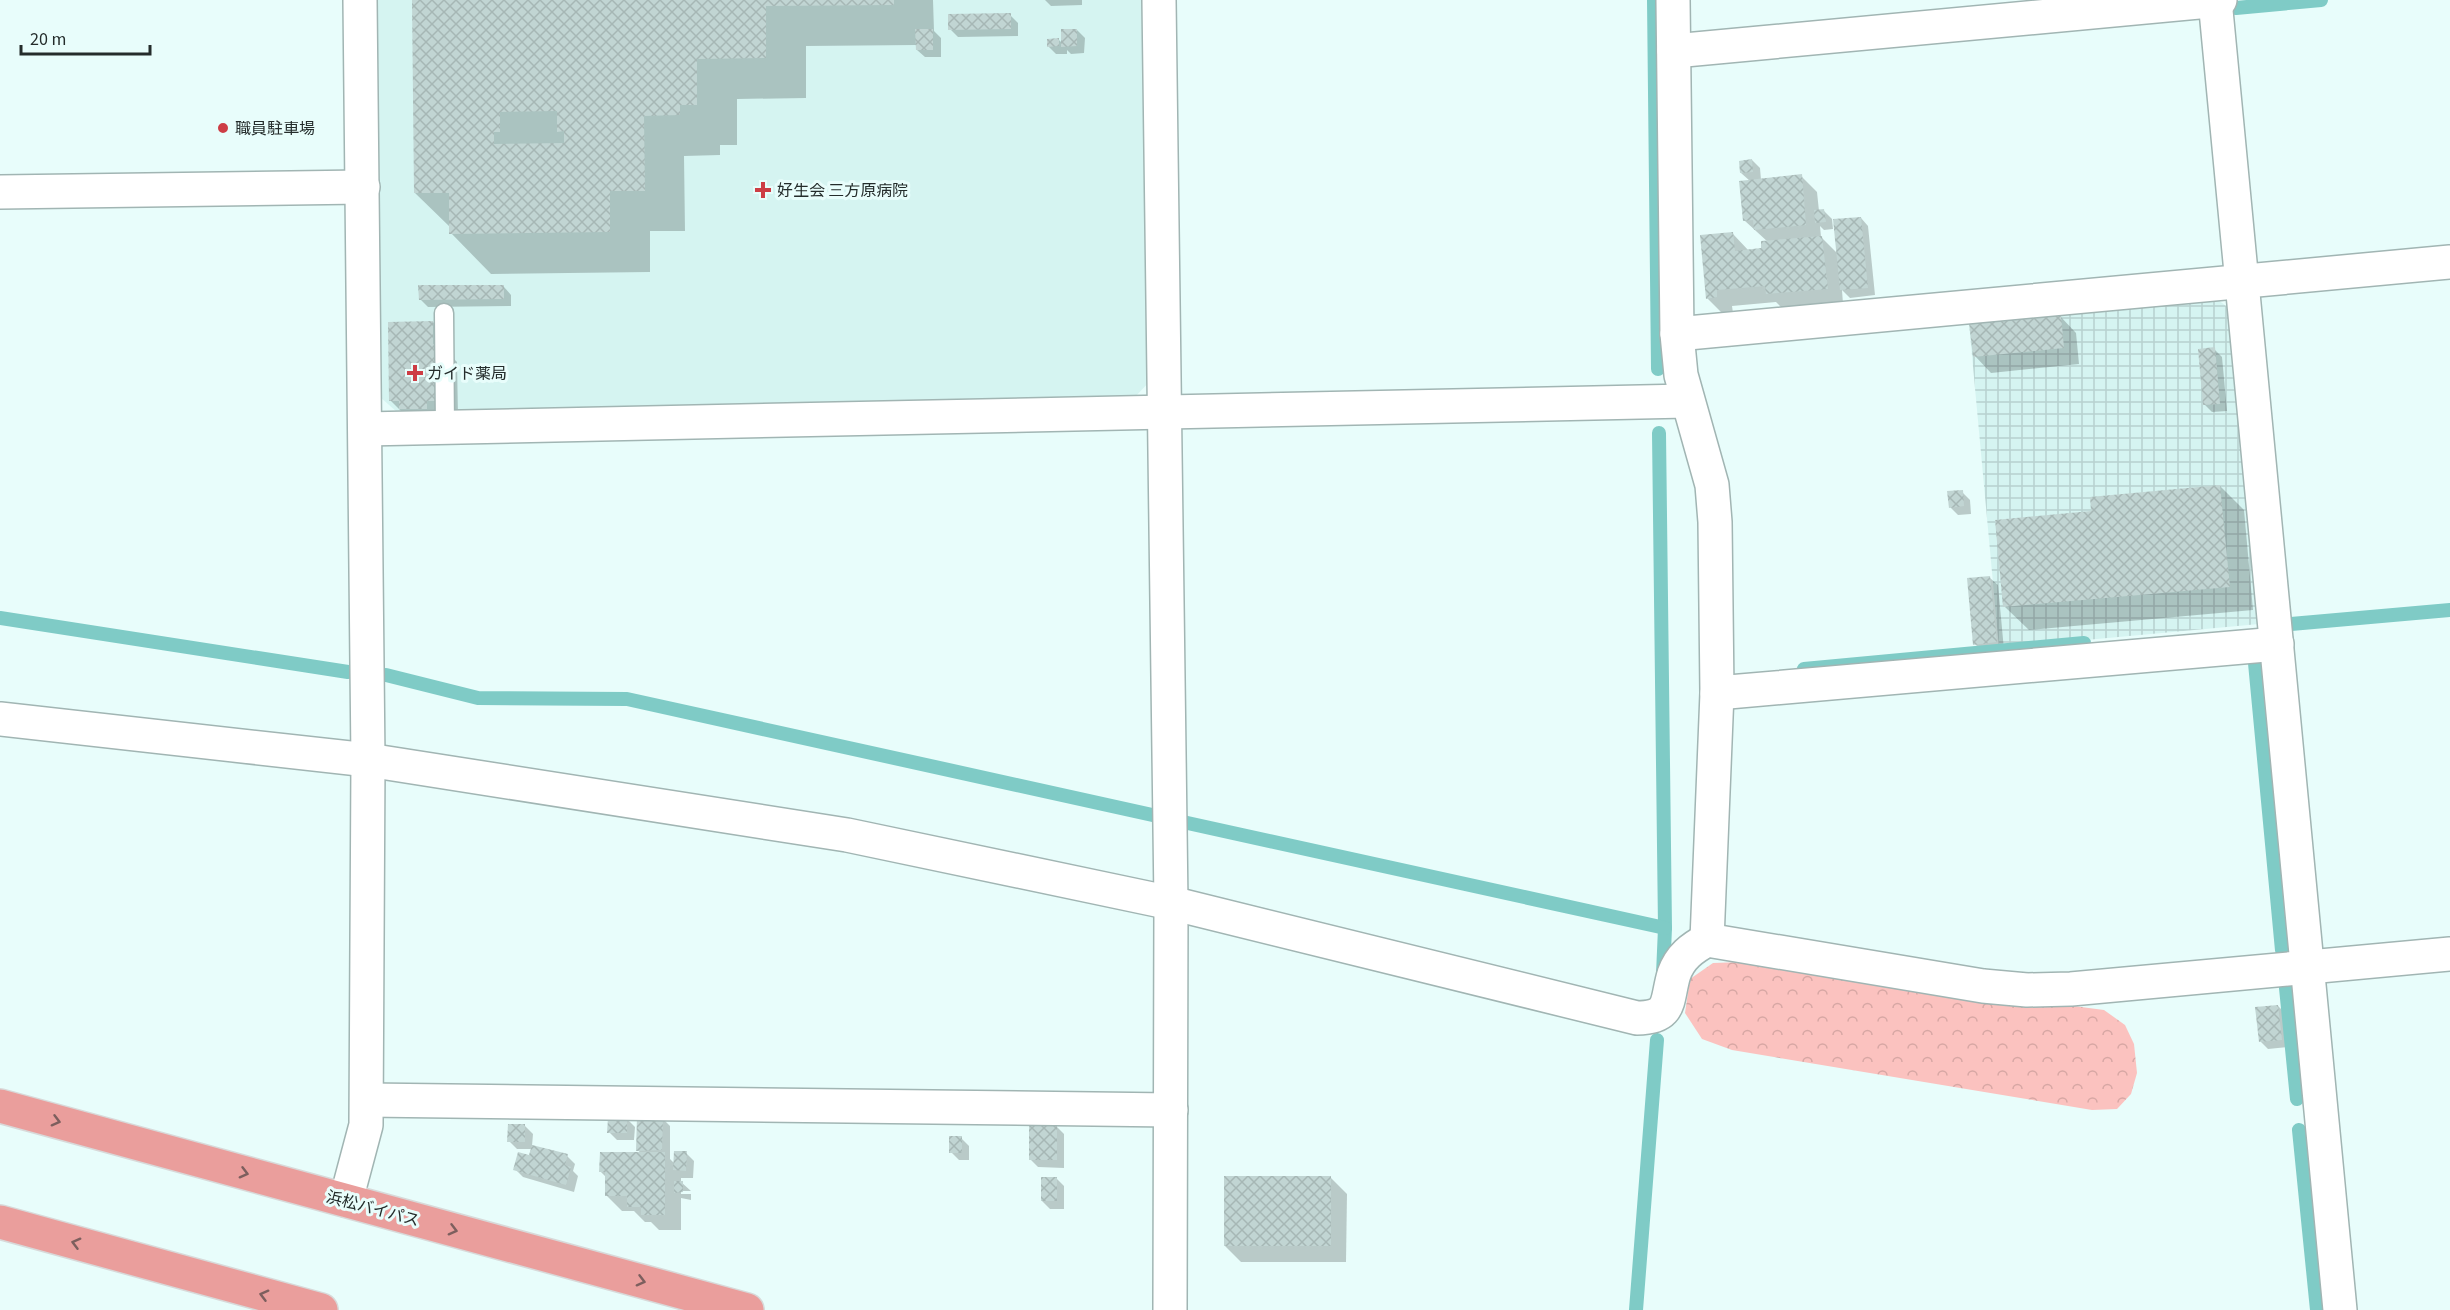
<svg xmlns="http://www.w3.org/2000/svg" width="2450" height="1310" viewBox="0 0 2450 1310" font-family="'Source Sans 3','Noto Sans JP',sans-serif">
<defs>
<pattern id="industrial-grid" width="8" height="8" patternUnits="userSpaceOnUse" patternTransform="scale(1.5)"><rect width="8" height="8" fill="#d5f4f1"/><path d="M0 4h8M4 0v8" fill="none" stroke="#b7d1cf"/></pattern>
<pattern id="forest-crowns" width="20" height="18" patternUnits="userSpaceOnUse" patternTransform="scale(1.5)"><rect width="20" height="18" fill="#fbc2bf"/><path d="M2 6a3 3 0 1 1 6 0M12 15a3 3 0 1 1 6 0" fill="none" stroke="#d7a7a4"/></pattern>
<pattern id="building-cross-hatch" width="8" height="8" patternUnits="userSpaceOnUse" patternTransform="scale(1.5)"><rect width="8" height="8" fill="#c1d5d3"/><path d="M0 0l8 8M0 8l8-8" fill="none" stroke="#a6b7b5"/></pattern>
</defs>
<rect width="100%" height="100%" fill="#e8fdfb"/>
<polygon fill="#d5f4f1" points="376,0 1146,0 1151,380 1135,397 397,412 380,397"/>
<polygon fill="url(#industrial-grid)" points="2218,300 2229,308 2259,624 1999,648 1969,323"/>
<polygon fill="url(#forest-crowns)" points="1743,962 2104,1010 2125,1025 2134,1044 2137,1073 2131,1094 2117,1109 2092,1110 1732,1050 1702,1039 1685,1013 1690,979 1713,963"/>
<g fill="#0003">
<polygon points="413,0 933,0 934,31 941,38 941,57 925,57 917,50 917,45 806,46 806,98 737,99 737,145 720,145 720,155 684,156 685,231 650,231 650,272 491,274 451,233 451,228 415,193"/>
<polygon points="1045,0 1082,0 1082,5 1051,6"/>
<polygon points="1010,15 1018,23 1018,36 958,37 950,29"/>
<polygon points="1077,30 1085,38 1084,53 1071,54 1067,50 1067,54 1056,54 1048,46 1059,40 1063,44"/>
<polygon points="1752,160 1760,168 1761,180 1801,176 1817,192 1819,211 1824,211 1832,219 1833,229 1824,230 1820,226 1821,237 1838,254 1861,218 1868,226 1875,295 1850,298 1842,290 1843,304 1784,310 1776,302 1732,306 1733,313 1723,314 1707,298 1733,234 1749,251 1763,249 1768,242 1745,221 1750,181 1741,173"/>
<polygon points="504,287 511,295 511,306 428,307 420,299"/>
<polygon points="2060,316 2076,333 2079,364 1991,373 1975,356"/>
<polygon points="433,322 449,339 449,354 457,362 458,417 407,417 391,401"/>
<polygon points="2214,349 2222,357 2227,411 2212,412 2204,404"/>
<polygon points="2220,486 2244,510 2253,610 2029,630 2005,607 2093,513"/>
<polygon points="1962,492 1970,500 1971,514 1958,515 1950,507"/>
<polygon points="1990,578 1998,585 2004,650 1983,652 1975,644"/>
<polygon points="2278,1006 2286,1014 2289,1047 2268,1049 2260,1041"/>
<polygon points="662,1118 670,1126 670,1159 675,1164 686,1153 694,1161 693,1178 681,1178 681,1182 691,1191 681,1191 681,1194 691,1194 691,1200 681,1198 681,1230 659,1230 651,1222 645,1222 634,1211 622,1211 606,1195 606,1177 600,1171 641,1154 638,1150"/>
<polygon points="627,1119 635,1127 634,1140 617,1140 609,1132"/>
<polygon points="525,1126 533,1134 532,1146 567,1156 575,1164 573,1171 578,1176 574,1192 523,1177 515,1169 530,1157 532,1149 517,1149 509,1141"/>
<polygon points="1056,1126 1064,1134 1064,1168 1038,1167 1030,1159"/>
<polygon points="961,1138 969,1146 969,1160 959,1160 951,1152"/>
<polygon points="1330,1177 1347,1194 1346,1262 1241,1262 1225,1246"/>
<polygon points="1056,1178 1064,1186 1064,1209 1050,1209 1042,1201"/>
</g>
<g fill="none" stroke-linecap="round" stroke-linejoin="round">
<g stroke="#7fcbc6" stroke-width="14">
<polyline points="1654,0 1658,369"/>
<polyline points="2236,8 2321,0"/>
<polyline points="1659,433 1665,928 1663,974"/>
<polyline points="0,618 348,672"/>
<polyline points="2291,624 2450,610"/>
<polyline points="2255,663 2282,950"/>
<polyline points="1804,669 2084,643"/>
<polyline points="386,675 478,698 627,699 1157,816"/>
<polyline points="1183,822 1665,928"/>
<polyline points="2286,988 2297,1099"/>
<polyline points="2299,1130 2317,1310"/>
<polyline points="1636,1310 1657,1040"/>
</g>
</g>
<g fill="url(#building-cross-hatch)" fill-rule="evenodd">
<path d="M412,0H894V5L766,6V58L697,59V105H680V115L644,116L645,191H610V232L449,234V193H414ZM557,111V132L564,131V143L494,144V132H500V112Z"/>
<polygon points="1011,13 1011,29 948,30 948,14"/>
<polygon points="915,29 933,29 933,50 916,50"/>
<polygon points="1061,29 1077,29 1077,46 1061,47"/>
<polygon points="1059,38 1059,46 1047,47 1047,39"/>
<polygon points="1752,159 1753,172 1740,173 1739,161"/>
<polygon points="1802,174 1806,225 1754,230 1753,220 1743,221 1739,181"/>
<polygon points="1824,209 1826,222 1815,223 1814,210"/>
<polygon points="1861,217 1868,288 1840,290 1833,219"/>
<polygon points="1733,232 1735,251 1761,248 1761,241 1822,236 1828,289 1766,294 1765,286 1717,290 1717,297 1706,299 1700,235"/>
<polygon points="418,285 504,285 504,299 419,300"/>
<polygon points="2061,315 2064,348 1973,357 1969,323"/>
<polygon points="433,321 433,344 441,345 442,401 427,401 427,409 399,409 399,401 389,401 388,322"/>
<polygon points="2215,347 2220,404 2203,405 2198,349"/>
<polygon points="2220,485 2230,587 2003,607 1995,520 2091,511 2090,497"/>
<polygon points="1963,490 1964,506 1949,508 1947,491"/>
<polygon points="1990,576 1997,642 1973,645 1967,578"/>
<polygon points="2278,1005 2282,1040 2259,1042 2255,1007"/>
<polygon points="637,1116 663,1117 662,1150 636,1151"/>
<polygon points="608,1118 627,1118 627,1133 607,1133"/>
<polygon points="508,1124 525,1124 525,1142 507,1142"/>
<polygon points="1029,1124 1057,1125 1057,1160 1029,1160"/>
<rect x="949" y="1136" width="13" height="17"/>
<polygon points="532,1145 568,1154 565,1165 571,1167 566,1185 513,1170 518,1152 529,1155"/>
<polygon points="674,1151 687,1151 686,1171 673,1170"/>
<polygon points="600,1152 665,1152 665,1215 641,1215 641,1207 627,1207 627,1196 605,1196 605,1172 599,1172"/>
<rect x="1224" y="1176" width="107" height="70"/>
<rect x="1041" y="1177" width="16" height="24"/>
<polygon points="674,1181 683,1181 683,1192 674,1193"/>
</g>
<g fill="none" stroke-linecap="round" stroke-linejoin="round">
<g stroke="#a1b5b3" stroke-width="21">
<polyline id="service" points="444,313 445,428"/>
</g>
<g stroke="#a1b5b3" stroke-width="36">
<g id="minor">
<polyline points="1159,0 1171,903 1170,1310"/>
<polyline points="1673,0 1677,334 1681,375 1712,485 1715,522 1717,693 1707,940"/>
<polyline points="2215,0 2340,1310"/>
<polyline points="1674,51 2220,0"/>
<polyline points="0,192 363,187"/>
<polyline points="1677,334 2450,262"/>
<polyline points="365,429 1687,401"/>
<polyline points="1717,693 2277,644"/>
<path d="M0,719L368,760L847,835L1171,903L1637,1018C1673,1018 1666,1000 1674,974C1680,957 1692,948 1707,940L1983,986L2027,990L2071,989L2450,954"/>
<polyline points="367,1100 1171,1110"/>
<polyline points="346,1200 366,1125 368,760 360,0"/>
</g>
</g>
<g stroke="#d8d9d9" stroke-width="36">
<g id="trunk">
<polyline points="0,1106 747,1310"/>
<polyline points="0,1222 321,1310"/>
</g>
</g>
<use href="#service" stroke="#fff" stroke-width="18"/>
<use href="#minor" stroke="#fff" stroke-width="33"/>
<use href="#trunk" stroke="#ea9e9c" stroke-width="33"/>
</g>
<defs><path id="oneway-chevron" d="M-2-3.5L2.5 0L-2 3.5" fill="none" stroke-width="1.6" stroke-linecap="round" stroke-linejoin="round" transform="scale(1.5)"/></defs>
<g stroke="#7d5f5e">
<use href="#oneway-chevron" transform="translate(56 1121) rotate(15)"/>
<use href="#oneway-chevron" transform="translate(244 1173) rotate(15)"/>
<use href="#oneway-chevron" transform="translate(453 1230) rotate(15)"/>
<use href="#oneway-chevron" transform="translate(76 1243) rotate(-165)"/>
<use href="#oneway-chevron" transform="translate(641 1281) rotate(15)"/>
<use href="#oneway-chevron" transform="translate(264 1295) rotate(-165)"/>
</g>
<g fill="#cd3d45" stroke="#e8fdfb" stroke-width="2">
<circle cx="223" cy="128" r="6"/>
<path d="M760 181h6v6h6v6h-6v6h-6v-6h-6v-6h6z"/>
<path d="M412 364h6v6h6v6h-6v6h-6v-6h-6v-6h6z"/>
</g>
<g text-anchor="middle" stroke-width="6" stroke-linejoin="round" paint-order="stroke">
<g font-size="16" fill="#242c2b" stroke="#e8fdfb" text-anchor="start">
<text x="235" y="134">職員駐車場</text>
<text x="777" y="196">好生会 三方原病院</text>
<text x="427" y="379">ガイド薬局</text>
</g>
<g font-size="16" fill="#242c2b" stroke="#e8fdfb">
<text transform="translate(373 1208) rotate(15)" y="6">浜松バイパス</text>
</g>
</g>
<path d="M21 45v9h129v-9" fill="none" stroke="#242c2b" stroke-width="3"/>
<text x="30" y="45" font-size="18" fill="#242c2b" stroke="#e8fdfb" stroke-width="4.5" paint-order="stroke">20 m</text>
</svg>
